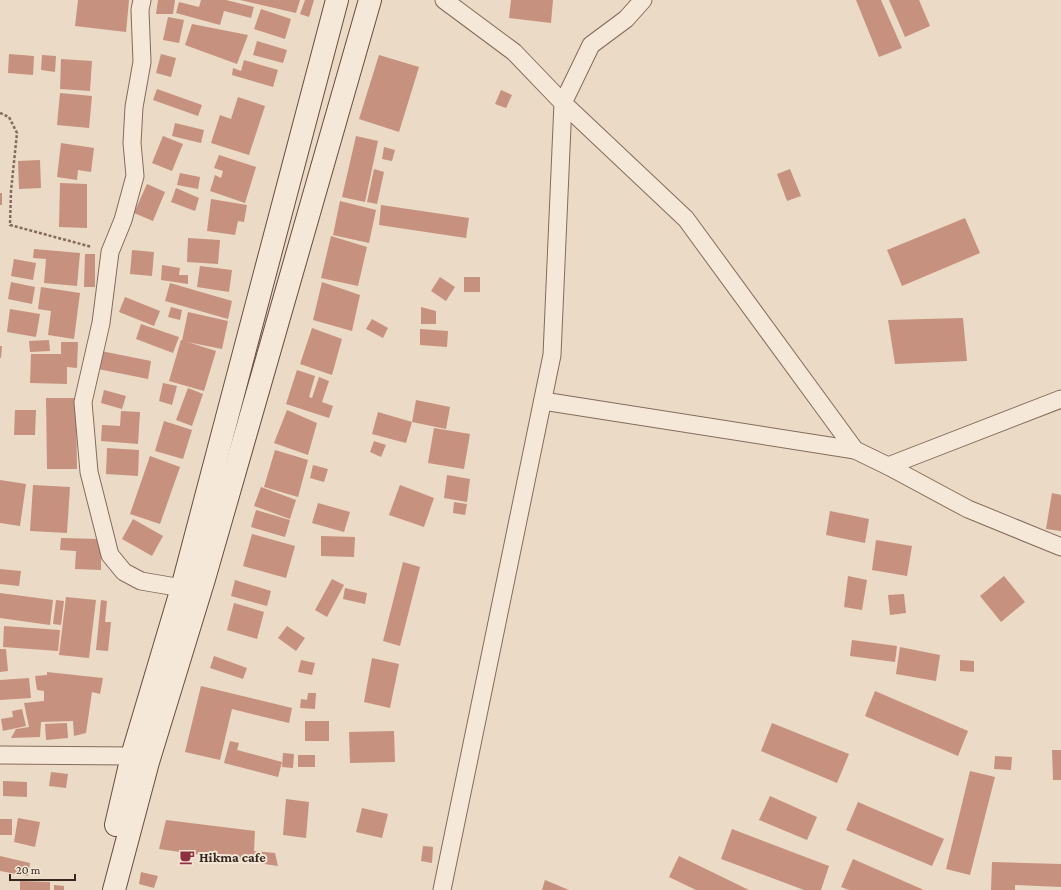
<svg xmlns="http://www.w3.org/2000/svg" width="1061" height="890" viewBox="0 0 1061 890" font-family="'Crimson Pro',serif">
<rect width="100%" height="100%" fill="#ebdac5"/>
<g fill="#c6917e">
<polygon points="78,0 129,0 126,32 75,26"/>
<polygon points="158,0 175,0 173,14 156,14"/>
<polygon points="201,0 226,0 254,7 251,18 224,11 220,25 176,13 179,2 199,7"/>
<polygon points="240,0 300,0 296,13"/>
<polygon points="305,0 314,0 309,17 300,14"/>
<polygon points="511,0 553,0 551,23 509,18"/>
<polygon points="856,0 881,0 902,48 879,57"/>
<polygon points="889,0 919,0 930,26 905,37"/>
<polygon points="261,9 291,19 285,39 254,29"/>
<polygon points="168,17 184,20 179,43 163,40"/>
<polygon points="192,24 248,35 237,64 185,45"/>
<polygon points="257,41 287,50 283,63 253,55"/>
<polygon points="9,54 34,56 33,75 8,73"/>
<polygon points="161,54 176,58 171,77 156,73"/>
<polygon points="42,55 56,56 55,72 41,70"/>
<polygon points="379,55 419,67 399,132 359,119"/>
<polygon points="61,59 92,61 90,91 60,89"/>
<polygon points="244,60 278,70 273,87 232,75 233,68 241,71"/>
<polygon points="157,89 202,105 198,116 153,100"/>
<polygon points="501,90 512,95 506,108 495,104"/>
<polygon points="60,93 92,96 89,128 57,125"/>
<polygon points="238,97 265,106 249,155 211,143 220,115 231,119"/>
<polygon points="175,123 204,130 201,143 172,136"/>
<polygon points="163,136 183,144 172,171 152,163"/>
<polygon points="356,136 378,141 365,202 342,197"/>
<polygon points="61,143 94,148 91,172 78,170 77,180 57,177"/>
<polygon points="384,147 395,150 392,161 382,159"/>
<polygon points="219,155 256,167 245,203 210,191 215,175 221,178 223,171 214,168"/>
<polygon points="40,160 41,188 19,189 18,161"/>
<polygon points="374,169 384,172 377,204 367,202"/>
<polygon points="790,169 801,196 787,201 777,174"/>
<polygon points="180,173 200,177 198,189 177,185"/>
<polygon points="60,183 87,184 87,228 59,227"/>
<polygon points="147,184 165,192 153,221 134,213"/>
<polygon points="176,188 199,198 195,211 171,202"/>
<rect x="0" y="193" width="2" height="12"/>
<polygon points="211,199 247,205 244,222 238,221 235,235 207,231"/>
<polygon points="340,201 376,210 369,243 333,235"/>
<polygon points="381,205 469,218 466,238 379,225"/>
<polygon points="965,218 980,253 902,286 887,250"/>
<polygon points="331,236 367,247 358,286 321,278"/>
<polygon points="188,238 220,240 218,264 187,262"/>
<polygon points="34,249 80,253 77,286 44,283 46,259 33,258"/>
<polygon points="132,250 154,252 152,276 130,274"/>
<polygon points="85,254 95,254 95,287 84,287"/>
<polygon points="14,259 36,263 33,280 11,276"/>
<polygon points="162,265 180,268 179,275 188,275 188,284 161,280"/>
<polygon points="200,266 232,270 229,292 197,287"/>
<polygon points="440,277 455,287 446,301 431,291"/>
<rect x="464" y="277" width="16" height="15"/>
<polygon points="11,282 35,287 32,304 8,299"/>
<polygon points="322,282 360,295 352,331 313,320"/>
<polygon points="170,283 232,301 228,319 165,301"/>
<polygon points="41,287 80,293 74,339 48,335 51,311 38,309"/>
<polygon points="125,297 160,311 154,326 119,312"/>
<polygon points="171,307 182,310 180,320 168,317"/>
<polygon points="421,307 436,311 436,324 421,324"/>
<polygon points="10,309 40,314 36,337 7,332"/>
<polygon points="188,312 228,321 222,349 182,341"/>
<polygon points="963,318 967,361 895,364 888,320"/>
<polygon points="372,319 388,328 383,338 366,329"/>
<polygon points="141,324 179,337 173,353 136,339"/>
<polygon points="312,328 342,339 332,375 300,364"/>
<polygon points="420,329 448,331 447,347 420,345"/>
<polygon points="49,340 50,351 30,352 29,341"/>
<polygon points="181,340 216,351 204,391 169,381"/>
<polygon points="61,342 78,342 77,368 67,367 67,384 30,383 31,354 61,354"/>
<polygon points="0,346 2,346 1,358 0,358"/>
<polygon points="101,351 151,361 148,379 98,369"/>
<polygon points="297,370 315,376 309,397 312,398 319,377 329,381 322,402 333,406 329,418 286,404"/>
<polygon points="163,383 177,386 172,405 159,401"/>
<polygon points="188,388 203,394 192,426 176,420"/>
<polygon points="104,390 126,396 122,409 101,403"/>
<polygon points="46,398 76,398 77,469 47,469"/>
<polygon points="416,400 450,407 446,429 412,422"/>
<polygon points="15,410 36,410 35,435 14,435"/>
<polygon points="287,410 317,423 308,455 274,443"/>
<polygon points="121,411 140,412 138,444 101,441 102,425 120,426"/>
<polygon points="378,412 412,422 406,443 372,434"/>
<polygon points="164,421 192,430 183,459 155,451"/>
<polygon points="434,428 470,434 464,469 428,463"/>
<polygon points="374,441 386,445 381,457 370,452"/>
<polygon points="107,448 139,450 138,476 106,474"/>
<polygon points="275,450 308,460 298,497 264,487"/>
<polygon points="150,456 180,467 160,524 130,514"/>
<polygon points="313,465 328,469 324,482 310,478"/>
<polygon points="447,475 470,479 467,502 444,498"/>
<polygon points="0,480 26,484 20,526 0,523"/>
<polygon points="33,485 70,487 67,533 30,531"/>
<polygon points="400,485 434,498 424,527 389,515"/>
<polygon points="261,487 296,500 290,519 254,506"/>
<polygon points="1052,493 1061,495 1061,531 1046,529"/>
<polygon points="454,502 467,504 465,515 453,513"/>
<polygon points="318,503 350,512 344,532 312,523"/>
<polygon points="256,510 290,520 285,537 251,527"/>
<polygon points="830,511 869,519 865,543 826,535"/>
<polygon points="133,519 163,536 152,556 122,539"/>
<polygon points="252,534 295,546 286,578 243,566"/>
<polygon points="321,536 355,537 354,557 321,556"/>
<polygon points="61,538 101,539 101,570 75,569 76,551 60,550"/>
<polygon points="876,540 912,546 907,576 872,570"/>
<polygon points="403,562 420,567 400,646 383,641"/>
<polygon points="0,569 21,571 19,586 0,584"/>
<polygon points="848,576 867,580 862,610 844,607"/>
<polygon points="1004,576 1025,602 1001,622 980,596"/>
<polygon points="332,579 344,585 327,617 315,610"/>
<polygon points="235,580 271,591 267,606 231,596"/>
<polygon points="345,588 367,593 365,604 343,599"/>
<polygon points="0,593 53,600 50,625 0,618"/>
<polygon points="904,594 906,613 890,615 888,595"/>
<polygon points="66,597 96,600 89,658 59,655"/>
<polygon points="56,600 64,601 61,625 53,624"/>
<polygon points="101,600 107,601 105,622 111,622 108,651 96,650"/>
<polygon points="234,603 264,612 257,639 227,630"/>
<polygon points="4,626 60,630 58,651 3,647"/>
<polygon points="287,626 305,638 296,651 278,638"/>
<polygon points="852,640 897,646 895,662 850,656"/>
<polygon points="900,647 940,655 936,681 896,674"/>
<polygon points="0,649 6,649 8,671 0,672"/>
<polygon points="214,656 247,668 243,679 210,668"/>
<polygon points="372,658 399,664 390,708 364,702"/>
<polygon points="301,660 315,663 312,675 298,672"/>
<polygon points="960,660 974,661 974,672 960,671"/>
<polygon points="47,672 103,678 100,694 92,692 86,733 74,736 73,721 41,722 40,737 11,738 16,729 29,727 24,703 44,701 44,691 37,690 35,676 47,675"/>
<polygon points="29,678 31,698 0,700 0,680"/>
<polygon points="201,686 292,708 289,723 232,709 220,760 185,752"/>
<polygon points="875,691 968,731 958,756 865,716"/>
<polygon points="308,693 316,693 315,709 300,708 301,699 307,700"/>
<polygon points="22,709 26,726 3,731 1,719 13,717 12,711"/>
<rect x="305" y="721" width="24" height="20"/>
<polygon points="67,723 68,738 46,740 45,724"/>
<polygon points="772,723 849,754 837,783 761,751"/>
<polygon points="394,731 395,762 350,763 349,732"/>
<polygon points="230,741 239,743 237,750 282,762 278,777 224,763"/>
<polygon points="1052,750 1061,750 1061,780 1053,780"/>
<polygon points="283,753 294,754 293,768 282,767"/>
<rect x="298" y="755" width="17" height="12"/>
<polygon points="995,756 1012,757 1011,770 994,769"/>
<polygon points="970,771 995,777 970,875 946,869"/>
<polygon points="51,772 68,774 66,788 49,786"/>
<polygon points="3,781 27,782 27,797 3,796"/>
<polygon points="770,796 817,817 807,840 759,820"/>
<polygon points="286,799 309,802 306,838 283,835"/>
<polygon points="858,802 944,839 932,866 846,830"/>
<polygon points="362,808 388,814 382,838 356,832"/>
<polygon points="18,818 40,822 35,847 14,842"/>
<rect x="0" y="819" width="12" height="16"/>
<polygon points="166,820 255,831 254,851 275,853 278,866 159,849"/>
<polygon points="732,829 829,866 821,890 804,890 721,859"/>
<polygon points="423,846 433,847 432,863 421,861"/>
<polygon points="0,856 30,863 28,876 0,871"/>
<polygon points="679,856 749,890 696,890 669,877"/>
<polygon points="853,859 924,890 849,890 841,887"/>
<polygon points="992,862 1061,864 1061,887 1015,885 1015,890 991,890"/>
<polygon points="141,872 158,876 154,888 139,884"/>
<polygon points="545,880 569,890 542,890"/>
<polygon points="20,881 50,882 50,890 20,890"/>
<polygon points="54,885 64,886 64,890 54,890"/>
</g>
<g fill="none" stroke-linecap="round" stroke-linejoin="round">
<g stroke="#846b5d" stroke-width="19">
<g id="minor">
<polyline points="142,0 140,10 142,62 134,107 132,143 135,176 123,220 110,252 101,323 83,402 89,472 110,555 124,572 141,581 182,588 192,583"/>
<polyline points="643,0 626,19 591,45 563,103 686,219 855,450 888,466 1061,399"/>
<polyline points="543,401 855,450"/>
<polyline points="888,466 968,509 1061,547"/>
<polyline points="0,755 132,756"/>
<polyline points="442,890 552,355 563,103 514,52 444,0"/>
</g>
</g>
<g stroke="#664d40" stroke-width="24">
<g id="secondary">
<polyline points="116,825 132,756 182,588 337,0"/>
<polyline points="114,890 148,762 204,579 370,0"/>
</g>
</g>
<polyline stroke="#846b5d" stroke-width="2.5" stroke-dasharray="3 2" stroke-linecap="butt" points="0,113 9,117 17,133 11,191 10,225 92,247"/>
<use href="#minor" stroke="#f6e8d8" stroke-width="17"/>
<use href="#secondary" stroke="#f6e8d8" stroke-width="22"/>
</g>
<defs>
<g id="cafe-bare" transform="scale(1.2)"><path d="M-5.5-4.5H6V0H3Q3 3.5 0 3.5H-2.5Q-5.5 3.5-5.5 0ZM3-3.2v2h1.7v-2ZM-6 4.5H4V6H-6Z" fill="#8e3141" stroke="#f3e5d4" stroke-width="2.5" paint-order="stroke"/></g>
</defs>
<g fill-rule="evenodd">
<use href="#cafe-bare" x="187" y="857"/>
</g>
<g text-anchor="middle" stroke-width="4" stroke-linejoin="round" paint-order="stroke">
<g font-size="14" font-weight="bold" fill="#35271f" stroke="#f3e5d4" text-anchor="start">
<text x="199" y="862">Hikma cafe</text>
</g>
</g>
<path d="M10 874v6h65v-6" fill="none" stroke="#35271f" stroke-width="2"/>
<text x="16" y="874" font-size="12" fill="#35271f" stroke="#f3e5d4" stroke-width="3" paint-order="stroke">20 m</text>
</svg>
